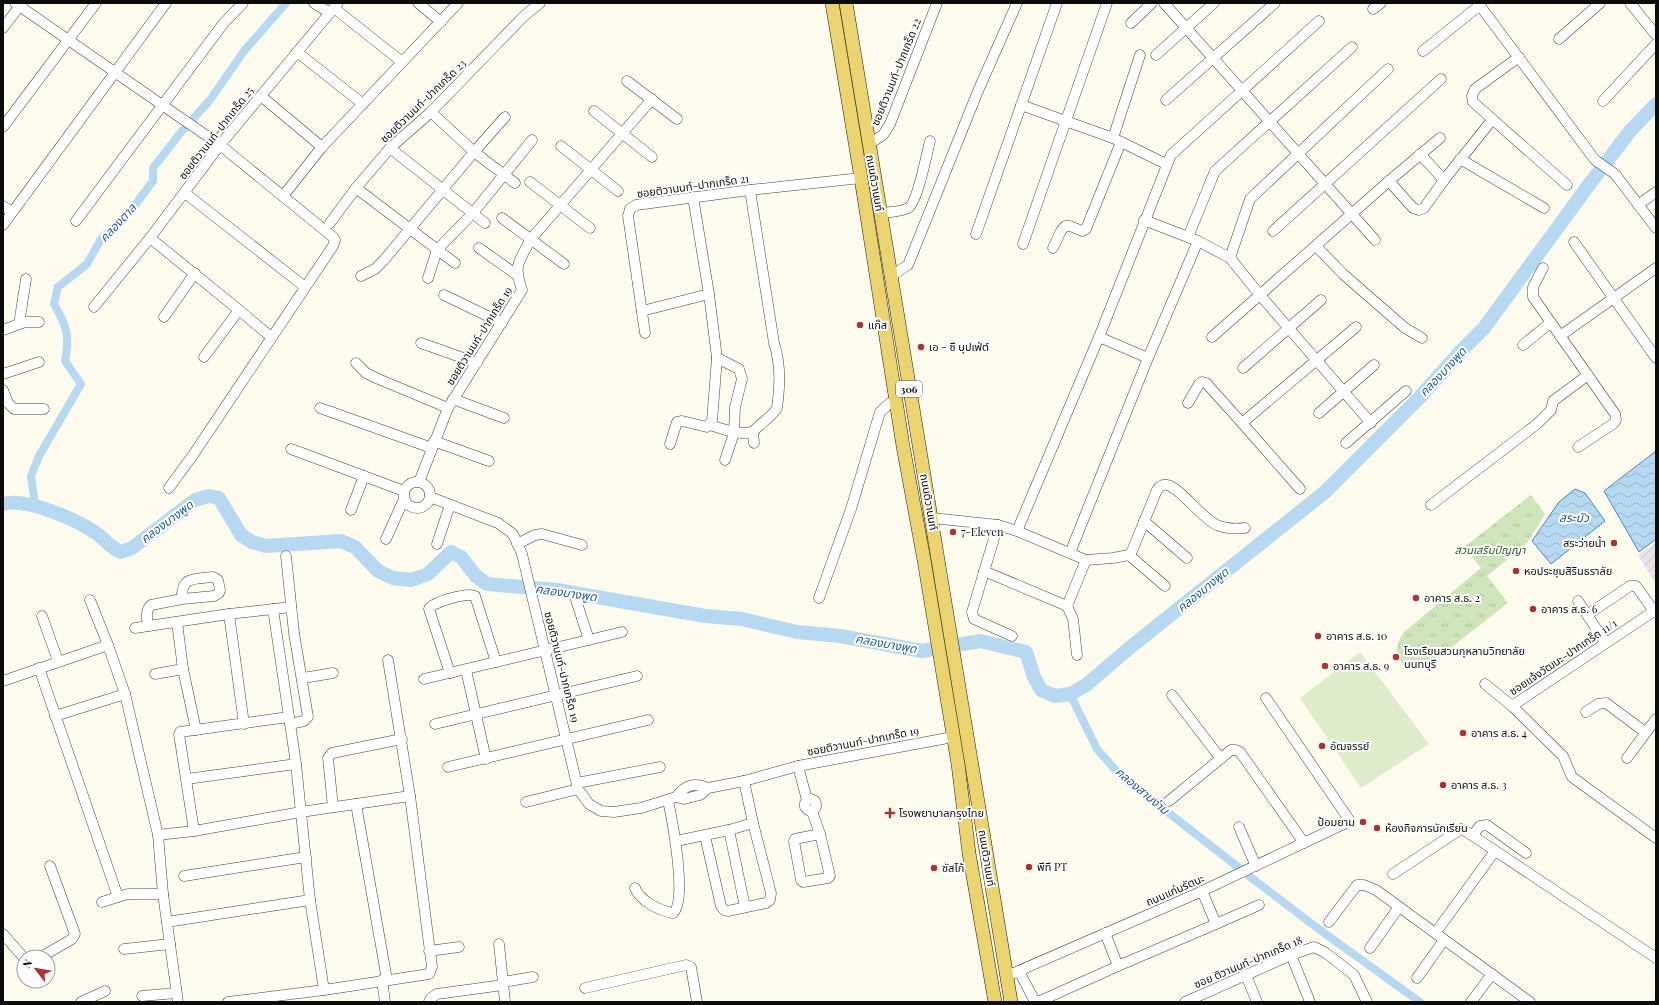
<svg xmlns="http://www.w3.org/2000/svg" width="1659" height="1005" viewBox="0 0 1659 1005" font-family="'Playfair Display','Noto Sans Thai',serif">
<defs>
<pattern id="industrial-furrows" width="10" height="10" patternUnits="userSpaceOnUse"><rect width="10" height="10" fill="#eae1ea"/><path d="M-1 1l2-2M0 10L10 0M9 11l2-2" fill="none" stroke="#c8c0c8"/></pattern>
<pattern id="park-tufts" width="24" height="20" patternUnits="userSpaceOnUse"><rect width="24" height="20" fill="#cee4ba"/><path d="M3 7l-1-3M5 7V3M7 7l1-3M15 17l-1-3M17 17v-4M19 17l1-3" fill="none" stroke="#b0c29f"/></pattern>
<pattern id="water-waves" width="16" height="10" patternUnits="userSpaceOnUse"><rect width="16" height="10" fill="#b6d8f0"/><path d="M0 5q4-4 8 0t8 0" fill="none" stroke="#9bb8cd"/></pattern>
</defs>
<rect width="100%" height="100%" fill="#fdfbed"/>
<polygon fill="url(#industrial-furrows)" points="1656,542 1656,584 1638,555"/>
<path fill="url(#park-tufts)" d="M1531,495L1545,514L1527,543L1487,576L1508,603L1430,664C1403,675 1387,656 1404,632L1481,568L1464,547Z"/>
<polygon fill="#dfeccb" points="1360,652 1429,744 1361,788 1300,698"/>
<g fill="url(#water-waves)" stroke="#4589c0">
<polygon points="1656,451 1656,539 1639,552 1604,491"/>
<polygon points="1575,489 1585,493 1605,521 1551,564 1532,541 1559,502"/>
</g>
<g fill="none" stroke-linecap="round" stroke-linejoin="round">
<g stroke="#b6d8f0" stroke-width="8">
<path d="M35,505L31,476L39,456L81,384L65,361C70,335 67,327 54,304L58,287L87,264L101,239L132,209L153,181V168L182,131L210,100L244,51L286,3"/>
<polyline points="1070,694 1097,749 1120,775 1238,867"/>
<polyline points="1249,876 1320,930 1420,1002"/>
</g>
<path stroke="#b6d8f0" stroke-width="14" d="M3,504C26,497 77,520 96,533C106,540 109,547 121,552L132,548L195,500L209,496L219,498L241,535L252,542L266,546L341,541L355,547L378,571L393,578L411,580L428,574L451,552L461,557L476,576L487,584L557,590L705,616L742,619L797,632L840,636L922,651L980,641L1026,652L1034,677L1041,690L1055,696L1070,694L1086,685L1133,645L1325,492L1420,397L1461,351L1484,328L1591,182L1631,130L1656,104"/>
<g stroke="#3f3f3f" stroke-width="11">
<g id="minor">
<polyline points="15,3 220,145 333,237 335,240 333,246 193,455 169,488"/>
<polyline points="314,3 330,13"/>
<polyline points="418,3 441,22"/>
<polyline points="1164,3 1375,240"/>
<polyline points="1478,3 1595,160 1615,174 1656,228"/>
<polyline points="1630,3 1656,35"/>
<polyline points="334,8 402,62"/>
<polyline points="1373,9 1381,3"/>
<polyline points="1131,23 1152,3"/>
<polyline points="3,28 22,3"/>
<polyline points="1559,39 1600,3"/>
<polyline points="1423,51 1480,5"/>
<polyline points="297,52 363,104"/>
<polyline points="1156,55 1214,3"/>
<polyline points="1519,57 1475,89 1472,96 1473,102 1567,185"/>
<polyline points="627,81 677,119"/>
<polyline points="261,96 322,147"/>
<polyline points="1166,100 1275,3"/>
<polyline points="1603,101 1656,44"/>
<polyline points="1021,105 1113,138 1166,164"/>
<polyline points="594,111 652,157"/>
<polyline points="431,112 474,152 515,183"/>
<polyline points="3,127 96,3"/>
<polyline points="1113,138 1140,55"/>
<polyline points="869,144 883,135 890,124 937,3"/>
<polyline points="561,146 618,191"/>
<polyline points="390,148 485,223"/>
<polyline points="1420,154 1444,180"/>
<polyline points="1460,159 1544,208"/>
<polyline points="1389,181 1413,208 1419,210 1424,208 1444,180 1492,120"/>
<polyline points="530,182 590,228"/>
<polyline points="356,188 455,263"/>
<path d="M750,190L774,343C781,365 780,386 777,408C771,418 761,422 753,432L754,443"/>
<polyline points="185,193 305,287"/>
<polyline points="283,196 322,147 458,3"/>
<polyline points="693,197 709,294 717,358"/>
<polyline points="1638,205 1656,192"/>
<polyline points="3,206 12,212"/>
<path d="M881,213C889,212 901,212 908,208C917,204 927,153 930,141"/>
<polyline points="502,218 564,264"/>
<polyline points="1144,220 1198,241 1230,258 1260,295 1371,423"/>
<polyline points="76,221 223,24 243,3"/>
<polyline points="330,223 356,188 390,148 431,112 524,16 540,3"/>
<polyline points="3,225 166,3"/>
<polyline points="1273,231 1441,79"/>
<polyline points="976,234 1057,3"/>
<polyline points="1188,237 1215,171 1352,47"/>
<polyline points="150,238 239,310 271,337"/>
<polyline points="1574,242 1656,358"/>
<polyline points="1023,244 1107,3"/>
<polyline points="1316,246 1343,274 1405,328 1422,338"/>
<polyline points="479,248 517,275"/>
<polyline points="1053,248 1061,231 1065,226 1070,226 1082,231 1086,229 1121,142"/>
<polyline points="1230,258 1250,199 1388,69"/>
<polyline points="1543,268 1533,287 1533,297 1615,414 1616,420 1613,424 1578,447"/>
<polyline points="361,276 375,269 384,260 474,152 505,117"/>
<polyline points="891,276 908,265 978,91 1017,3"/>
<polyline points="428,278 437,250 473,213 532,140"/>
<polyline points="444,295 502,323"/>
<polyline points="94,307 150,238 220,145 338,3"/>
<polyline points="642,311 709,294"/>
<polyline points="164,317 195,273"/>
<polyline points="19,324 26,279"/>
<polyline points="3,330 25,322 39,322"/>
<polyline points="645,333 628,216 630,209 636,205 750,190 861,178"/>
<polyline points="1560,336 1656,268"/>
<polyline points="1099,337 1148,358"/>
<polyline points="1212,337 1389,181 1440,138"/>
<polyline points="421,343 477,363"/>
<polyline points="1523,345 1550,323"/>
<polyline points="204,357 239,310"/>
<polyline points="356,363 366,373 376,378 448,408"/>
<polyline points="1243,368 1321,300"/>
<polyline points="3,374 39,362"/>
<polyline points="3,390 8,403 14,409 44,409"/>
<polyline points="453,399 504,418"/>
<polyline points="1188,403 1199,384 1202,382 1206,383 1242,423 1356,327"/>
<polyline points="320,408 432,448"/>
<polyline points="1319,413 1374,365"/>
<polyline points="1242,423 1300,489"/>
<path d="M710,425C725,430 738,435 753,432"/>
<polyline points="434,441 489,461"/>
<polyline points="1346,443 1406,391"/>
<polyline points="670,444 677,422 682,421 707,427 712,421 717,358 739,369 742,379 735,407 734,433 725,460"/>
<polyline points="291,449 404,491"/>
<circle cx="417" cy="495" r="13"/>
<path d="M419,482L448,408L522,290C513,264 519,262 531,239L652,99"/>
<polyline points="430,497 498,523 513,534 522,554 578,789 589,804 601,811 614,812 641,808 676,797 684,799 700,795 708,788 744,781 798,766 953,737"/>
<polyline points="1431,505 1537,424 1551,410 1553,401 1588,375"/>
<polyline points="351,510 364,476"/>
<path d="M932,518L998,525L1017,531L1086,560L1113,558L1129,555L1132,551L1157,490C1159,487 1162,484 1167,485C1180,487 1202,519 1217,525C1226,529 1236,529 1245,528"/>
<polyline points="1144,521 1187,558"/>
<polyline points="998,525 972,612 974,619 1012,636"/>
<polyline points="1017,531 1099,337 1171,155 1319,21"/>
<polyline points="386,539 404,499"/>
<polyline points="437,544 450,505"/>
<polyline points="517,544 535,535 542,534 582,545"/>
<polyline points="1070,553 1148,358 1198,241"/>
<polyline points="1129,555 1165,586"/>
<polyline points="286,556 294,633 308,717 304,721 290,724"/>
<polyline points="984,571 1067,606 1073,619 1077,655"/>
<polyline points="819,598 851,509 880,412 890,403 897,401"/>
<polyline points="90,600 108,645 125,694 158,835 163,894 178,1002"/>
<polyline points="576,600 589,640"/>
<polyline points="1578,601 1605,642"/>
<polyline points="1067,606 1086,560"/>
<polyline points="273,609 296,764 310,900 324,990"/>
<polyline points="229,614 244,724"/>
<polyline points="42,616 58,661"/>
<polyline points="177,622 183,669 196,730"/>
<path d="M148,626C147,617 145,611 151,605L182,599L214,596L219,593L220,590L218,580L213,577C194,579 181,576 182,599"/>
<polyline points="135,628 229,614 291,607"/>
<polyline points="39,668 118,897 128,894 163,894"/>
<polyline points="466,670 486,759"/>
<path d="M450,673L429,609C432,602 468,592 475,596L496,662"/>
<polyline points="155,674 183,669"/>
<polyline points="303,678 333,673"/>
<polyline points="424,679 622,632"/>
<polyline points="3,681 108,645"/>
<polyline points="1485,684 1512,706 1563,756 1572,777 1656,838"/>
<polyline points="1172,695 1221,759"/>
<polyline points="1512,706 1654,611 1636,586 1630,586 1587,615"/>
<polyline points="1586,712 1598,704 1606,703 1645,732"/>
<polyline points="55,716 125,694"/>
<polyline points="435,724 637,676"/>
<polyline points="1627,758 1656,719"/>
<path d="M798,766L807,800L805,803V807L808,810C815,811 818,807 815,801L811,799L807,800"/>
<polyline points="448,767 648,720"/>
<polyline points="187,779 296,764"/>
<polyline points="577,783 660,767"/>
<path d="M676,797C685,785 694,782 708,788"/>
<polyline points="1169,801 1231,750 1236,750 1240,752 1304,843"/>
<polyline points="526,802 578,789"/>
<polyline points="356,804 387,980"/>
<polyline points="333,807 328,758 332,753 402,739"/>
<polyline points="812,811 820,834"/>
<polyline points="1239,827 1256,866"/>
<polyline points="729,830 745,907"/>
<polyline points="194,831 179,734 180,732 289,717"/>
<polygon points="820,834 830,876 828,878 803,882 801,880 794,841 795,839"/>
<polyline points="158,835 194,831 301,812 410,796"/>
<polyline points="1473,835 1480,826 1487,825 1526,853"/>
<polyline points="705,836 721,906 724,910 728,911 766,903 770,900 771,893 753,823"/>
<polyline points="676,841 729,830 753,823 744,781"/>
<polyline points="1393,874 1461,829 1464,830 1656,958"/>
<polyline points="184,876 306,857"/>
<path d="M635,888C640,901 660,911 673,913C688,903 672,819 668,800"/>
<polyline points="1202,891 1216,924 1259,905"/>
<polyline points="102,902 118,897"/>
<polyline points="167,922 310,900"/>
<polyline points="1329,922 1357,885 1364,885 1376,890 1530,1002"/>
<polyline points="1439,928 1495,851"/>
<polyline points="1105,933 1118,966"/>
<polyline points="3,934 24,958"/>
<polyline points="499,944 505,1002"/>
<polyline points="1370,948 1399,907"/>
<polyline points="124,949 170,944"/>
<polyline points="429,951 459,947"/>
<polyline points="1291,955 1310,1002"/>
<polyline points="41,957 72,939 75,934 50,866"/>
<polyline points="1019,971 1033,998 1035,1001 1040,1001 1118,966 1216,924"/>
<polyline points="1246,975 1257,1002"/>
<polyline points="1007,976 1198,893 1350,821 1266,698"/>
<polyline points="1417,978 1444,940"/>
<polyline points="382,980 385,1002"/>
<polyline points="503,982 533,977"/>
<polyline points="585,988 686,965 691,967 697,1002"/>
<polyline points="142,996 176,993"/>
<polyline points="81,1002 105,991"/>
<polyline points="228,1002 324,990 429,974 432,967 410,796 388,660"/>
<polyline points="429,1002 431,998 437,994 503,985"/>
<polyline points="1185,1002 1291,955 1314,947 1326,953 1354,975 1367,1002"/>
<polyline points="1471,1002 1492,974"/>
</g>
</g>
<g stroke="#1d1d1d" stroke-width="14">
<g id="major">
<polyline points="832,3 861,178 903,446 924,560 958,764 969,853 995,1002"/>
<polyline points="846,3 1011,1002"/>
</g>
</g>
<use href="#minor" stroke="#fff" stroke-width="10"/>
<use href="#major" stroke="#ebd36f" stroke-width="13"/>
</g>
<g fill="#ae3232" stroke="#fff" stroke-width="1.5">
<circle cx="860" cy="325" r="4"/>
<circle cx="921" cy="347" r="4"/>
<circle cx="953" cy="532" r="4"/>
<circle cx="1614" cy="543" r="4"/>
<circle cx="1516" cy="571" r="4"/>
<circle cx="1416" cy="598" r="4"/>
<circle cx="1533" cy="609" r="4"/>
<circle cx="1318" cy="636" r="4"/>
<circle cx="1396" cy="657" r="4"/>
<circle cx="1325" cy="666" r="4"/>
<circle cx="1463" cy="733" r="4"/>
<circle cx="1322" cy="746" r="4"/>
<circle cx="1443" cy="785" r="4"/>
<path d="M888 807h4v4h4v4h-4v4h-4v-4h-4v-4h4z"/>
<circle cx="1363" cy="822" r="4"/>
<circle cx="1377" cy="828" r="4"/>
<circle cx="1029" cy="867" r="4"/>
<circle cx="934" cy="868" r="4"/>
</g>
<g text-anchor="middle" stroke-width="4" stroke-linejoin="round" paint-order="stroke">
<rect fill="#fff" stroke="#555" stroke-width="1" x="896" y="381" width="26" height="16" rx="3"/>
<g font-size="10" font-weight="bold" fill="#0c0c0c">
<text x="909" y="393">306</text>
</g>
<g font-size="11" fill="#0c0c0c" stroke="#fff">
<text transform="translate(896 72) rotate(-68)" y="4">ซอยติวานนท์-ปากเกร็ด 22</text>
<text transform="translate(423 101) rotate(-44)" y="4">ซอยติวานนท์-ปากเกร็ด 23</text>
<text transform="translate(216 133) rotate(-52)" y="4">ซอยติวานนท์-ปากเกร็ด 25</text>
<text transform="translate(875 183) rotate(80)" y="4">ถนนติวานนท์</text>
<text transform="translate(693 186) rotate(-8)" y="4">ซอยติวานนท์-ปากเกร็ด 21</text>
<text transform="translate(479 336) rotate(-58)" y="4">ซอยติวานนท์-ปากเกร็ด 19</text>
<text transform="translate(929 502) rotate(80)" y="4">ถนนติวานนท์</text>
<text transform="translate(1563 657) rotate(-34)" y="4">ซอยแจ้งวัฒนะ-ปากเกร็ด 11/1</text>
<text transform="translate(562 667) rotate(76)" y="4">ซอยติวานนท์-ปากเกร็ด 19</text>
<text transform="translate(863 741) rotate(-11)" y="4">ซอยติวานนท์-ปากเกร็ด 19</text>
<text transform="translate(987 858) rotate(81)" y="4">ถนนติวานนท์</text>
<text transform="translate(1175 890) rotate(-24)" y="4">ถนนแก่นรัตนะ</text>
<text transform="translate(1248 962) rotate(-23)" y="4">ซอย ติวานนท์-ปากเกร็ด 18</text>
</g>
<g font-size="11" fill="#0c0c0c" stroke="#fff" text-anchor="start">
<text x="868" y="329">แก๊ส</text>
<text x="929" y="351">เอ - ซี บุปเฟ่ต์</text>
<text x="961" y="536">7-Eleven</text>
<text x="1606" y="547" text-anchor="end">สระว่ายน้ำ</text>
<text x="1524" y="575">หอประชุมสิรินธราลัย</text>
<text x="1424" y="602">อาคาร ส.ธ. 2</text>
<text x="1541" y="613">อาคาร ส.ธ. 6</text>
<text x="1326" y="640">อาคาร ส.ธ. 10</text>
<text x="1404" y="655">โรงเรียนสวนกุหลาบวิทยาลัย<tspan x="1404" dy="13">นนทบุรี</tspan></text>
<text x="1333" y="670">อาคาร ส.ธ. 9</text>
<text x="1471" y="737">อาคาร ส.ธ. 4</text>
<text x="1330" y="750">อัฒจรรย์</text>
<text x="1451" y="789">อาคาร ส.ธ. 3</text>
<text x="899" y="817">โรงพยาบาลกรุงไทย</text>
<text x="1355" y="826" text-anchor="end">ป้อมยาม</text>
<text x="1385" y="832">ห้องกิจการนักเรียน</text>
<text x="1037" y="871">พีที PT</text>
<text x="942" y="872">ซัสโก้</text>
</g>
<g font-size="11" font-style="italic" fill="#2c5d23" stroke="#fff">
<text x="1490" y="554">สวนเสริมปัญญา</text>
</g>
<g font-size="12" font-style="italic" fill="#225b91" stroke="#fff">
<text transform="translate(118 223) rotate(-47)" y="4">คลองตาล</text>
<text transform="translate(1443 372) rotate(-47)" y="4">คลองบางพูด</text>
<text x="1574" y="522">สระบัว</text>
<text transform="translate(167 522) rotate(-37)" y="4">คลองบางพูด</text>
<text transform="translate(1203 590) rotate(-39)" y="4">คลองบางพูด</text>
<text transform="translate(566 593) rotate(8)" y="4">คลองบางพูด</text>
<text transform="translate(886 644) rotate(10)" y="4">คลองบางพูด</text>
<text transform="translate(1142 791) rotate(40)" y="4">คลองสามง่าม</text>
</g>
</g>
<rect width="1659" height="1005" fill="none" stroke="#0c0c0c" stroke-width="8"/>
<g transform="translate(36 969) rotate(301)"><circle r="19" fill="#ffffff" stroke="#9e9e9e"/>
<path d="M0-3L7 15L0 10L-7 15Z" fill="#ae3232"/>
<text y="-6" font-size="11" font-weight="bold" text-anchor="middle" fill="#0c0c0c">N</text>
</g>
</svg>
